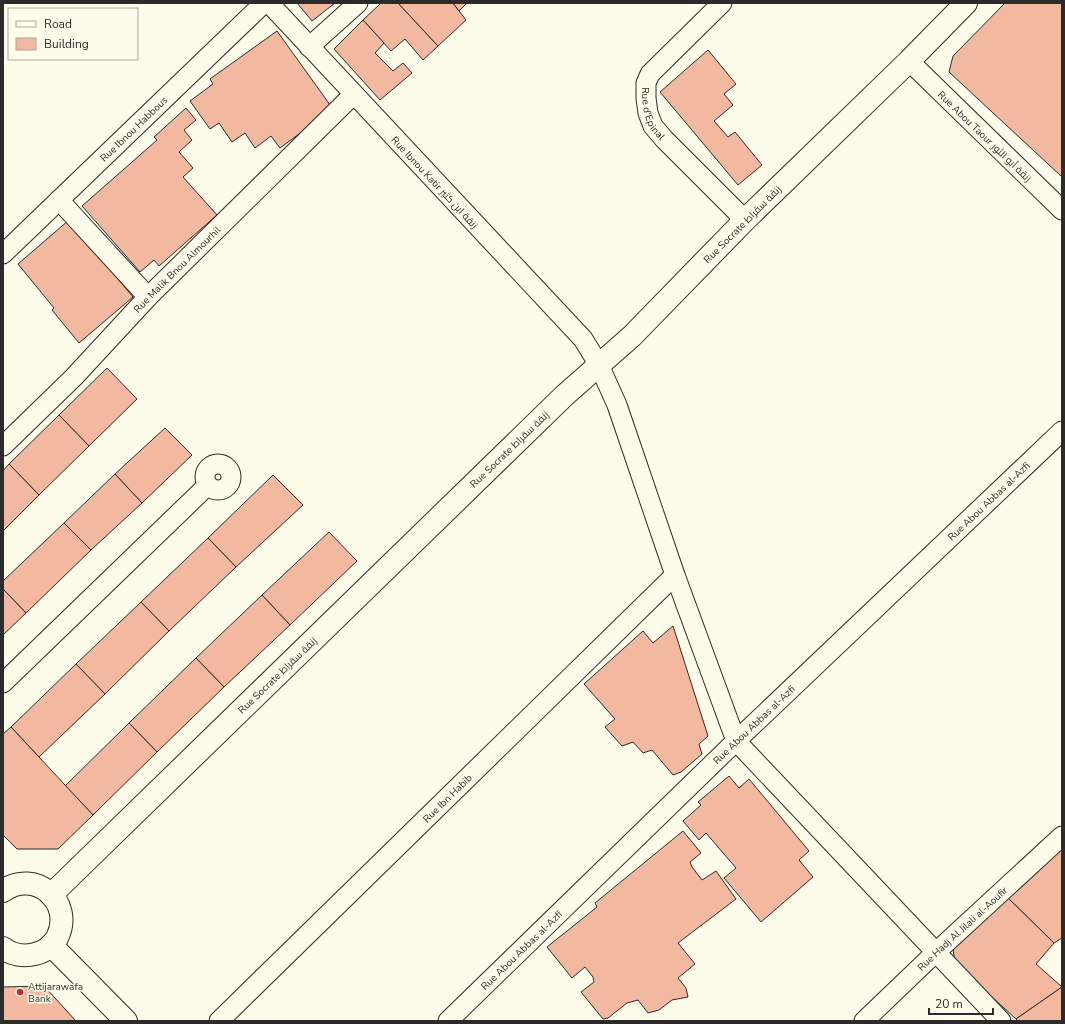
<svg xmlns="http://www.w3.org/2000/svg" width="1065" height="1024" viewBox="0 0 1065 1024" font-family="'Nunito Sans',Cairo,sans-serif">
<rect width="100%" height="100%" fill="#fdfbea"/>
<g fill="#f2b8a0" stroke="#2b2b2b">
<polygon points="297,3 335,3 312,21"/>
<polygon points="381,3 398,3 438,46 423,60 405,39 391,51 363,20"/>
<polygon points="398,3 453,3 466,20 438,46"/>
<polygon points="453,3 467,3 459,11"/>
<polygon points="1005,3 1062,3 1062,177 949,72 953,56"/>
<polygon points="363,20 384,43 375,53 393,71 403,63 412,73 380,100 334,49"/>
<polygon points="277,31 333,109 280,148 271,136 255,148 245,133 232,142 219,123 210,129 190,101 213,84 210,79"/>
<polygon points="708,50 736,84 724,94 733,105 714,121 728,137 735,132 762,165 738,185 660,92"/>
<polygon points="186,108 196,120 184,130 192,140 179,152 193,168 183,177 217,215 159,266 154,260 140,272 82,206 157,140 154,137"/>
<polygon points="69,220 133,297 79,343 52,310 54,308 18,264"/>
<polygon points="107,368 137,399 89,446 59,415"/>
<polygon points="59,415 89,446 39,495 9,464"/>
<polygon points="165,428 192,455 142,503 115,474"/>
<polygon points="9,464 39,495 3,531 3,471"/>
<polygon points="115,474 142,503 91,550 64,523"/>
<polygon points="273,475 303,505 236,567 208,538"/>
<polygon points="64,523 91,550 26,613 3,589 3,581"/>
<polygon points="329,532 357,561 290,625 262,595"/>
<polygon points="208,538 236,567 169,631 141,602"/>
<polygon points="3,589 26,613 3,635"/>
<polygon points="262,595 290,625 224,687 196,658"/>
<polygon points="141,602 169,631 105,694 76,664"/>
<polygon points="673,626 708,736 699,744 702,754 681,772 673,775 652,750 643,753 633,742 622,746 605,727 615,719 584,684 643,631 653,643"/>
<polygon points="196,658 224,687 157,752 129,723"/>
<polygon points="76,664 105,694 39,757 11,727"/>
<polygon points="129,723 157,752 93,815 65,786"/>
<polygon points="11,727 93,815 58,849 17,849 3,835 3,734"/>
<polygon points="729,776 739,788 749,779 809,851 799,860 813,877 761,922 724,878 736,868 706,833 699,840 683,821 701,805 698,802"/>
<polygon points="683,831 701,853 690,862 692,867 702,880 716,871 736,899 678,943 695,964 678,978 686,988 688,997 672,1000 659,1010 648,1013 638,1000 627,1003 608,1018 603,1019 581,992 594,982 593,977 585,967 572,978 547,947 597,907 595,903"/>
<polygon points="1062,845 1062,938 1054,943 1006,896"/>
<polygon points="1006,896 1054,943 1036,964 1062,987 1016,1019 955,963 953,949"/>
<polygon points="44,986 76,1021 3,1021 3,987"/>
<polygon points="1062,987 1062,1021 1018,1021 1016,1019"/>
</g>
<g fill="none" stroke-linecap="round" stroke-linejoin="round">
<g stroke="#2b2b2b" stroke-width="21">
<g id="minor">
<polyline points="269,3 583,339 599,365 617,405 675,575 736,741 1001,1021"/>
<path id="s1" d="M722,3L650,74L646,83V98L648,113L653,126L664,139L745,220"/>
<polyline points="309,47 358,3"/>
<polyline points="909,61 1062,210"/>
<polyline points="59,200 148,297"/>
<path id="s2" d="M3,254L264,3"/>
<path id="s3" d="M3,446L74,377L148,297L353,95"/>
<circle cx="218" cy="477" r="13"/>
<polyline points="3,683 208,485"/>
<path id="s4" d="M219,1021L675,575"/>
<path id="s5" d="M448,1021L736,741L1062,431"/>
<path id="s6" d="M864,1021L935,953L1062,836"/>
</g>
</g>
<g stroke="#2b2b2b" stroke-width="24">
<polyline id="tertiary" points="51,895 565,395 632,336 745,220 909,61 966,3"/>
</g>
<g stroke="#2b2b2b" stroke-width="24">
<g id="secondary">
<path d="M3,891C35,868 75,902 57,938C52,946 44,952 35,954C24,957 12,955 3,948"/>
<polyline points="51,945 126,1021"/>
</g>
</g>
<use href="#minor" stroke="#fdfbea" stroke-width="19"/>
<use href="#tertiary" stroke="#fdfbea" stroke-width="22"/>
<use href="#secondary" stroke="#fdfbea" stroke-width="22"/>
</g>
<circle fill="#c62828" stroke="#fdfbea" stroke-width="1.5" cx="20" cy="992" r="4"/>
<g text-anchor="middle" stroke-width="3" stroke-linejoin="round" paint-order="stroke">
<g font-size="10" fill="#2b2b2b" stroke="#fdfbea">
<text dy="4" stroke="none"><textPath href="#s1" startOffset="143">Rue d'Epinal</textPath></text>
<text dy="4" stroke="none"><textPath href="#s2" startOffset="181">Rue Ibnou Habbous</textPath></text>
<text transform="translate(985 136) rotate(44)" y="4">Rue Abou Taour زنقة أبو الثور</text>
<text transform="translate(435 182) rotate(47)" y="4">Rue Ibnou Katir زنقة ابن كثير</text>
<text transform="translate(742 224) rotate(-45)" y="4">Rue Socrate زنقة سقراط</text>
<text dy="4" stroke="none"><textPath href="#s3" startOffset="248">Rue Malik Bnou Almourhil</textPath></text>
<text transform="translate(509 449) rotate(-44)" y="4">Rue Socrate زنقة سقراط</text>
<text dy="4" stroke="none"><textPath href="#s5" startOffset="750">Rue Abou Abbas al-Azfi</textPath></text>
<text transform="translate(277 675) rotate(-44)" y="4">Rue Socrate زنقة سقراط</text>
<text dy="4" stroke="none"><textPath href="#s5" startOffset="426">Rue Abou Abbas al-Azfi</textPath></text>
<text dy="4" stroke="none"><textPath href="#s4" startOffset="319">Rue Ibn Habib</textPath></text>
<text dy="4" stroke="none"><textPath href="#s6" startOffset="135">Rue Hadj Al Jilali al-Aoufir</textPath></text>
<text dy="4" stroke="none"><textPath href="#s5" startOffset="102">Rue Abou Abbas al-Azfi</textPath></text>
</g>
<g font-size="10" fill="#2b2b2b" stroke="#fdfbea" text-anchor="start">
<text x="28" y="990">Attijarawafa<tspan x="28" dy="12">Bank</tspan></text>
</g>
</g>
<rect width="1065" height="1024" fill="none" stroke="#2b2b2b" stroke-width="8"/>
<rect x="8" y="8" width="130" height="52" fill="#fdfbea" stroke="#a9a89e"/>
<rect x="16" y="21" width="20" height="6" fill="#fdfbea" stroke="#a9a89e"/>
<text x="44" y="28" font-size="12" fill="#2b2b2b">Road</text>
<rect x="16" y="38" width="20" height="12" fill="#f2b8a0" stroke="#a9a89e"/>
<text x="44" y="48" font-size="12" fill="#2b2b2b">Building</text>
<path d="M929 1008v6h64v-6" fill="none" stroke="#2b2b2b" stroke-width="2"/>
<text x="935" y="1008" font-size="12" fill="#2b2b2b" stroke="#fdfbea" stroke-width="3" paint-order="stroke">20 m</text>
</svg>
